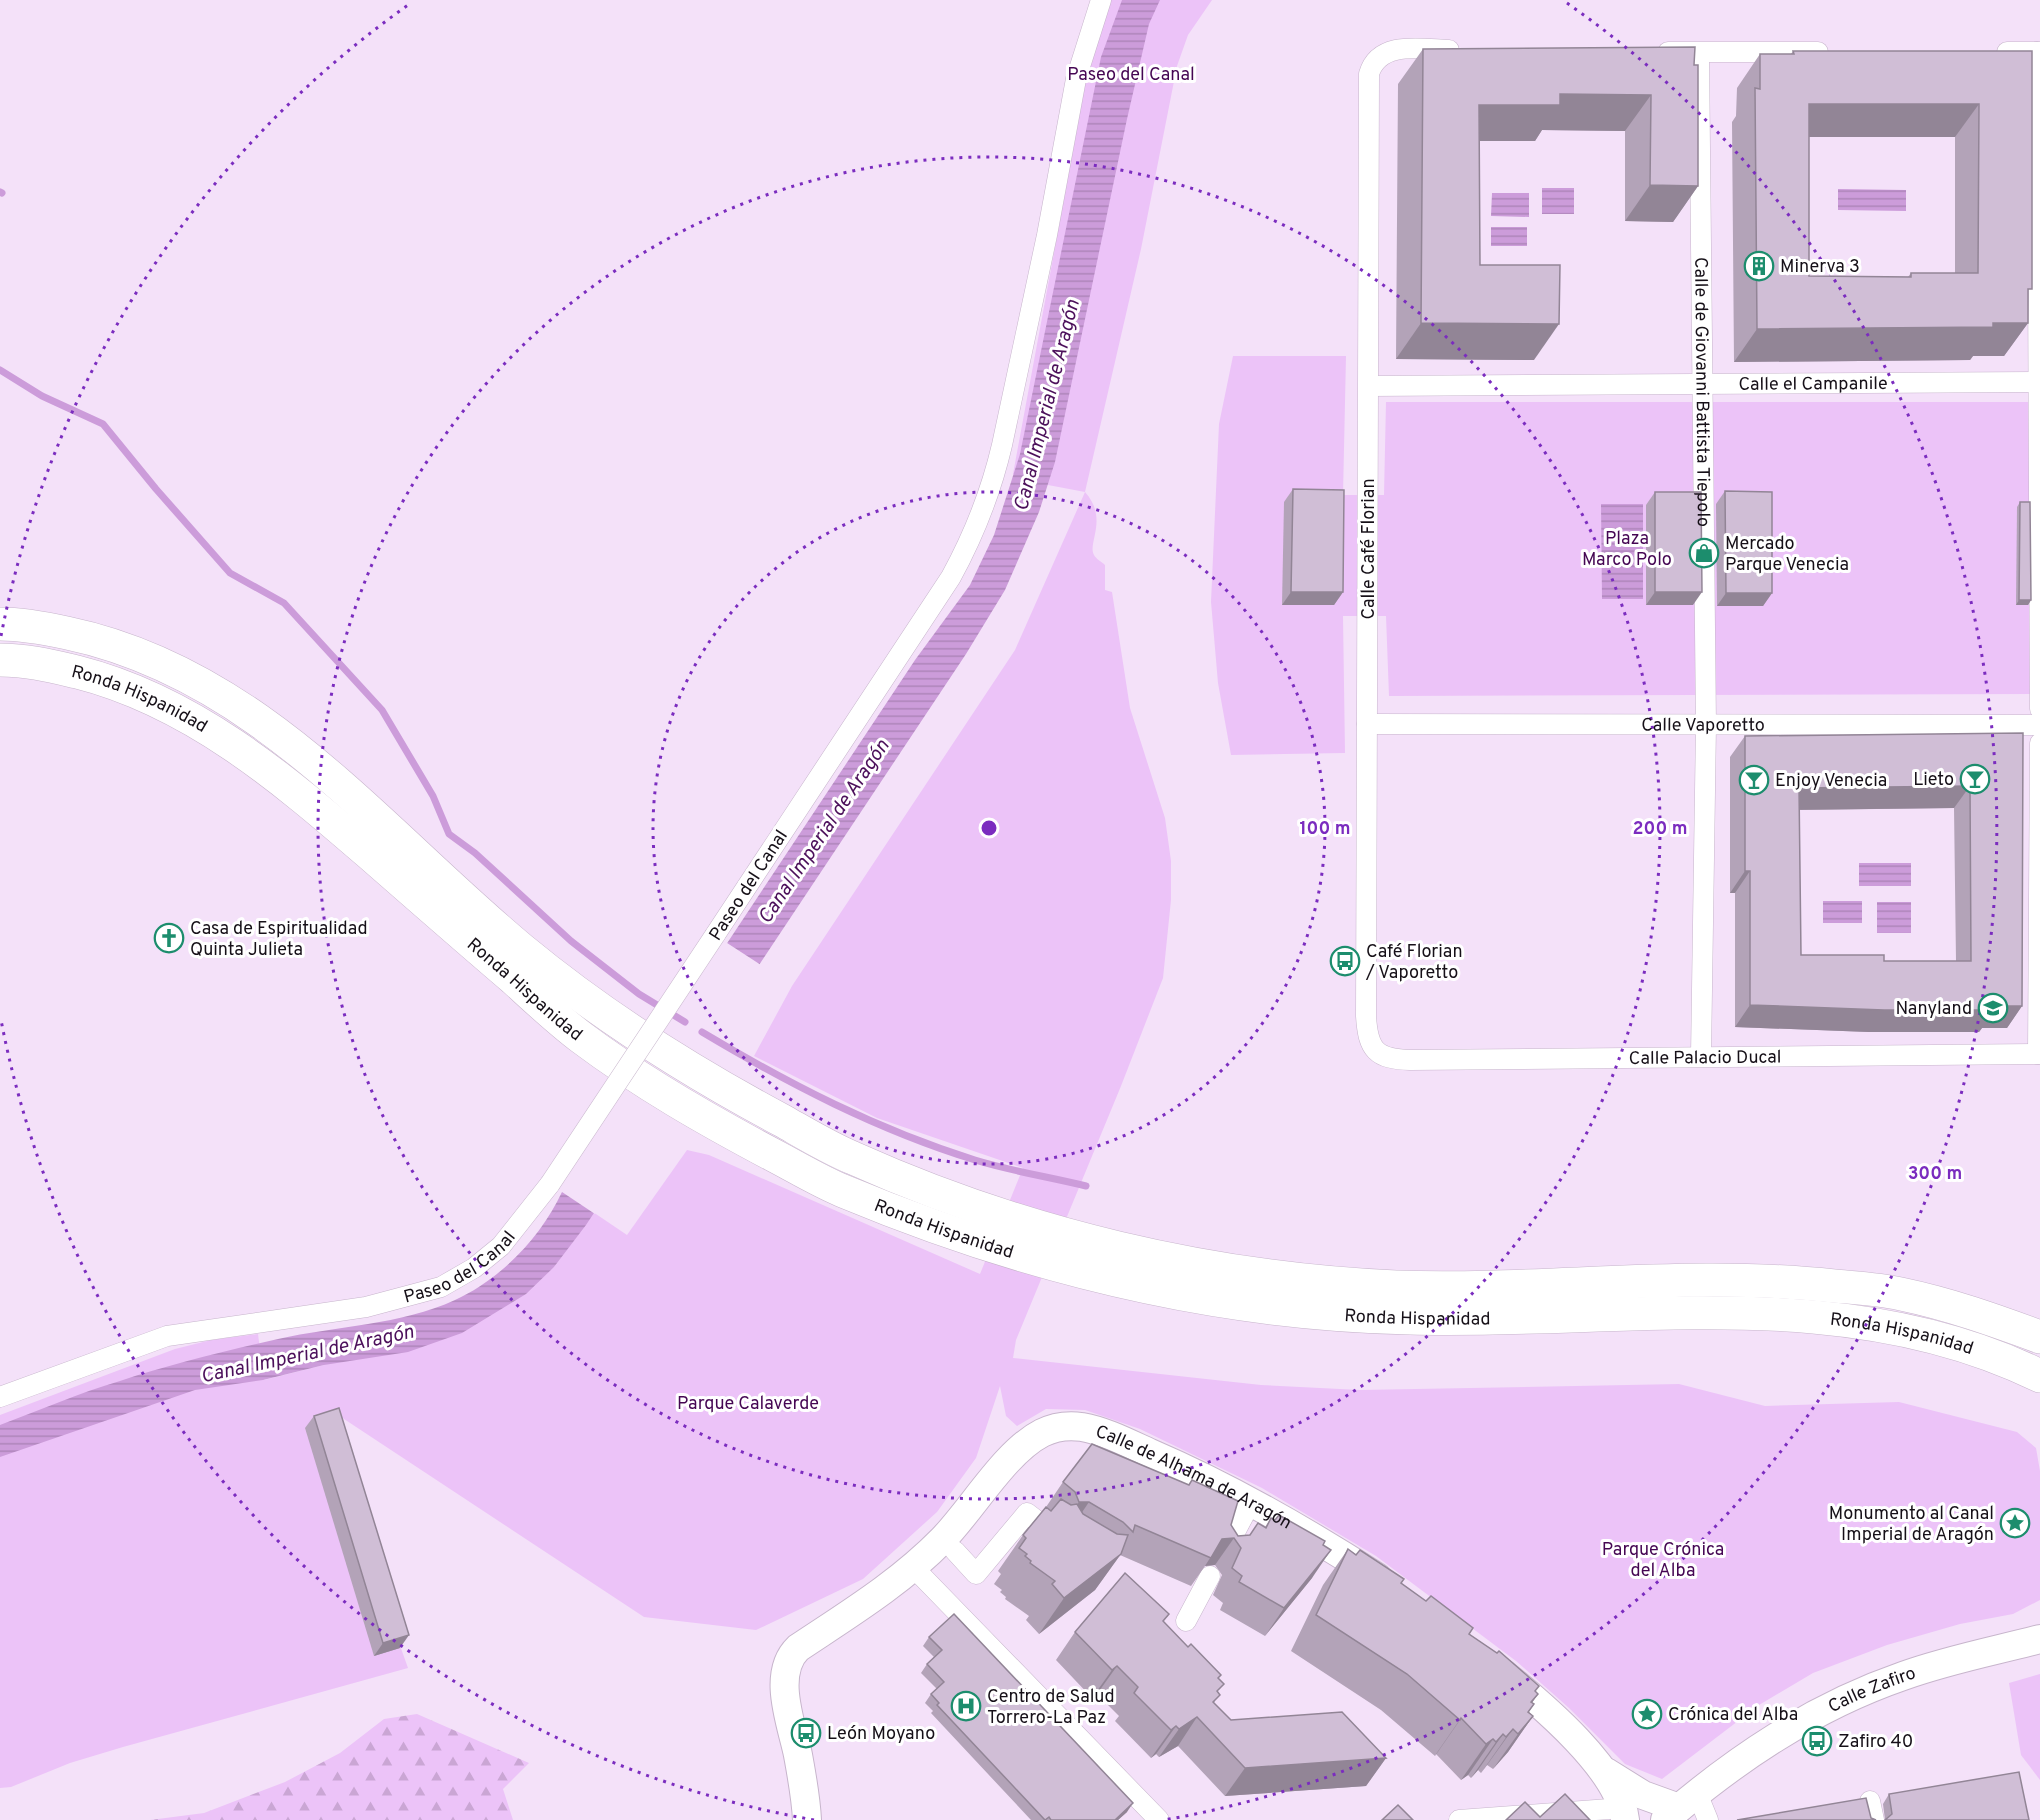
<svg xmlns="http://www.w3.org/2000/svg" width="2040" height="1820" viewBox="0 0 2040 1820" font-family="Overpass,sans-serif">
<defs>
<pattern id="forest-firs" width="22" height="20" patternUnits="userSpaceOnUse" patternTransform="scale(1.5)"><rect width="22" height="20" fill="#ecc3f8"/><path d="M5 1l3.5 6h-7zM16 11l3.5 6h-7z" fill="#caa6d4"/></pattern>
<pattern id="water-rules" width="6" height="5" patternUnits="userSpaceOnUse" patternTransform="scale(1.5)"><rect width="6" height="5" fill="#cc9cda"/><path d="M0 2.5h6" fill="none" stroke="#ae85ba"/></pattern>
</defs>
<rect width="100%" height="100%" fill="#f4e1f9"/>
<polygon fill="url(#forest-firs)" points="417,1714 529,1763 503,1789 513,1820 150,1820 204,1813 285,1782 340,1753 384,1719"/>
<g fill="#ecc3f8">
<path d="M1111,0H1212L1188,35L1177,66L1141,249L1085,492C1109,519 1087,543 1094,555C1096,559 1102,562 1105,565V590L1112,592L1130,708L1165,818L1171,861V900L1163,978L1121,1086L1016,1340L1013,1358L1261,1385L1360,1390L1679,1384L1765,1406L1899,1402L2017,1432L2036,1448L2040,1471V1600L2013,1614L1960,1624L1887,1645L1813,1673L1759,1705L1662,1779L1625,1764L1569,1708L1516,1661L1376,1556L1262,1488L1140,1429L1085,1410L1046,1409L1017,1426L1006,1416L1000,1386L976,1458L937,1512L863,1579L756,1630L644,1617L341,1417L397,1637L408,1668L123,1747L70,1763L11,1787L0,1788V1415L175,1349L211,1340L258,1334L264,1380L324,1365L554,1267L593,1212L627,1235L687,1150L709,1155L980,1274L1023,1168L877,1118L754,1056L792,986L1015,650L1085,492L1048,485L1013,474L1089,64Z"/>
<polygon points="1233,356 1346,356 1343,495 1384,495 1386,402 2040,402 2040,694 1389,696 1386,616 1343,616 1345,753 1231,755 1218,683 1211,602 1219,424"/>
<polygon points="2040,1674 2040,1780 2021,1755 2009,1683"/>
</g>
<g fill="url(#water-rules)">
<path d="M1122,0H1160L1149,24L1127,119L1055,462L1039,512L1005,590L966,654L586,1225L554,1267L526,1294L462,1333L408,1352L324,1365L263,1380L195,1390L0,1457V1425C40,1410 79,1393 120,1381C171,1364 225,1351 278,1339C336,1326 401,1325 455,1300C501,1279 541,1237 562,1192L915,660L970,585L994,535L1020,454L1101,57Z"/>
<rect x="1542" y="188" width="32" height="26"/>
<polygon points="1838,189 1906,190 1906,211 1838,210"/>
<polygon points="1492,193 1529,193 1529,217 1491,216"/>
<rect x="1491" y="227" width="36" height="19"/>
<polygon points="1601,504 1643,504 1643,599 1602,599"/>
<rect x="1859" y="863" width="52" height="23"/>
<rect x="1823" y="901" width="39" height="22"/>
<rect x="1877" y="902" width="34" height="31"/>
</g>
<polygon fill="#f4e1f9" points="724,941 761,965 595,1214 559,1190"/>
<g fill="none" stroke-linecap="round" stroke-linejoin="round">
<g stroke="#cc9cda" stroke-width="7">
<polyline points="0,192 2,193"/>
<polyline points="0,370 42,396 103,424 156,489 230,573 284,603 382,710 433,796 449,834 475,853 571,941 639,994 685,1022"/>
<path d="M702,1032C789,1084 878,1130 975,1160C1011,1171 1049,1177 1086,1186"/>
</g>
<g stroke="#c7b5cc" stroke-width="21">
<g id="street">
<path id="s1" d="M1449,50C1421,49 1379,40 1369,74L1366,1016C1368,1050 1376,1059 1410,1060L2040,1054"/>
<polyline points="1668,52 1818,52"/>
<polyline points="2007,52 2040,52"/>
<polyline points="2037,52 2040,709"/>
<path id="s2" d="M1699,53L1706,725L1701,1056"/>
<path id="s3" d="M1369,386L2040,382"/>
<path id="s4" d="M1367,724L2040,725"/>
<path d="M715,935L951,577C974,535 991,492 1002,445L1047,235L1076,79L1101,0"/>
<polyline points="2038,1054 2040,743"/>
<path id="s5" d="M0,1397L167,1336L366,1307L441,1287L474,1268L501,1246L550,1184"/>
<polyline points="955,1551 976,1574 1027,1513 1048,1529"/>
<polyline points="1224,1553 1244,1515"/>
<polyline points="913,1567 1159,1820"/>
<polyline points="1186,1621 1210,1576"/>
<polyline points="1697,1793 1708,1820"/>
<polyline points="1870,1801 1874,1820"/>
<polyline points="1459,1820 1623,1808"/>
</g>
</g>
<g stroke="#c7b5cc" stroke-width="30">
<g id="secondary">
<path d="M1504,1674C1542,1705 1620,1770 1625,1820"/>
<polyline points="1606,1772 1643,1795 1679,1808"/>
<path id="s6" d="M807,1820C806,1798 802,1777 798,1755C792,1725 771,1674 798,1648C849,1614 900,1583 943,1539C973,1508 1005,1452 1042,1433C1054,1427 1068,1425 1082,1427C1105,1431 1128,1443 1150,1453C1229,1487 1304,1530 1377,1577"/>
<path id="s7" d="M1665,1820C1736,1759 1813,1707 1903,1676C1947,1660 1994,1651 2040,1639"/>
</g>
</g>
<g stroke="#c7b5cc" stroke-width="34">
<g id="highway">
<path d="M0,624C23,624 44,628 67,633C258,673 378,830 521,949C602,1016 691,1072 783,1121C806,1134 829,1148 853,1158C1022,1234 1211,1279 1396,1287C1542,1292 1688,1270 1834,1286C1856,1288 1879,1289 1901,1294C1949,1304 1994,1320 2040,1337"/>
<path id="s8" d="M0,660C27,660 51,666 77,672C192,701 282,778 370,854C418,896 466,938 514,979C536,999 558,1020 582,1038C642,1083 707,1120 773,1155C796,1167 819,1181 843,1191C1023,1266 1214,1314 1410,1318C1621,1324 1842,1279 2040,1376"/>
</g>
</g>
<use href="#street" stroke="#fff" stroke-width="20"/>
<use href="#secondary" stroke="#fff" stroke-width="28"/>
<use href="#highway" stroke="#fff" stroke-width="33"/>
<g stroke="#c7b5cc" stroke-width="21" stroke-linecap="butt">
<polyline id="street-bridge" points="550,1184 715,935"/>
</g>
<use href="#street-bridge" stroke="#fff" stroke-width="20"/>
</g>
<g fill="#b3a3b8" fill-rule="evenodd">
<polygon points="1423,49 1694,65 1698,186 1673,222 1625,221 1625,131 1542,130 1535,141 1479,141 1480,265 1534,360 1396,359 1398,84"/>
<path d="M1793,51H2032L2028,323L2004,356H1973L1970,360L1734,362L1732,122L1736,116L1737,88L1760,54H1791ZM1809,137H1955V273H1911L1908,277L1809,276Z"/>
<polygon points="1293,489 1343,592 1334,605 1282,605 1284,502"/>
<polygon points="1725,491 1772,593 1763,606 1717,606 1716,504"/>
<polygon points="1655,492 1693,605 1646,605 1646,505"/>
<polygon points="2020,502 2031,600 2028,605 2016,605 2017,507"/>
<path d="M2023,733L2022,1006L2007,1028H1982L1979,1032H1869L1735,1027V893H1730V757L1745,736ZM1954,808L1956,961H1884L1801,955L1799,810Z"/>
<polygon points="314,1416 400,1648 374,1656 305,1428"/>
<polygon points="1192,1480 1231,1525 1238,1536 1249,1535 1265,1527 1271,1518 1323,1545 1312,1578 1265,1636 1220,1610 1223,1603 1213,1595 1222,1575 1215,1565 1205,1566 1191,1586 1120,1555 1095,1590 1039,1634 1026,1620 1029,1616 1005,1599 1006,1597 1000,1592 1002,1590 994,1584 1001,1574 998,1571 1023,1535 1044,1510 1063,1482 1188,1485"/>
<polygon points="1348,1549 1401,1583 1539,1686 1535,1691 1538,1694 1532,1703 1534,1704 1529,1712 1533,1716 1508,1752 1493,1769 1487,1765 1481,1773 1478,1770 1471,1778 1468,1775 1461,1780 1436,1754 1435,1756 1381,1710 1291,1651 1323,1585"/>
<polygon points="1169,1614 1163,1622 1188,1647 1221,1675 1218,1678 1218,1693 1214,1703 1231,1720 1386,1758 1366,1786 1225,1796 1178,1746 1159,1757 1156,1754 1151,1758 1115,1721 1119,1716 1097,1694 1092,1698 1056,1660 1075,1632"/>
<polygon points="929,1637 1127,1812 1118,1820 1031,1820 931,1713 933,1711 925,1703 931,1694 937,1689 921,1673 927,1664 934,1657 923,1646"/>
<polygon points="1889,1794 2029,1820 1885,1820 1883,1804"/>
</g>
<g fill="#928596">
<polygon points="1560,94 1651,95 1625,131 1542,130 1535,141 1454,141 1479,105"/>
<polygon points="1809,104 1979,104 1955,137 1786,137"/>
<polygon points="1650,185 1698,186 1673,222 1625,221"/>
<polygon points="1421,323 1559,324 1534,360 1396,359"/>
<polygon points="1993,323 2028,323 2004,356 1973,356 1970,360 1734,362 1757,329"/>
<polygon points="1291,592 1343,592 1334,605 1282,605"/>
<polygon points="1655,592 1702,592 1693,605 1646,605"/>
<polygon points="1726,593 1772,593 1763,606 1717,606"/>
<polygon points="2019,600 2031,600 2028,605 2016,605"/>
<polygon points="1970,786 1954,808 1784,810 1799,788"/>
<polygon points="1745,871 1750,871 1735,893 1730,893"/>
<polygon points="1750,1005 1994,1006 2022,1006 2007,1028 1982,1028 1979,1032 1869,1032 1735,1027"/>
<polygon points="1079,1502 1089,1502 1070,1530 1060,1529"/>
<polygon points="1234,1538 1215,1565 1205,1566 1222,1539"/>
<polygon points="1331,1550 1312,1578 1265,1636 1284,1608"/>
<polygon points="1121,1554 1095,1590 1039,1634 1064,1598"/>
<polygon points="409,1635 400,1648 374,1656 383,1643"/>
<polygon points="1117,1666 1097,1694 1092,1698 1112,1670"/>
<polygon points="1538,1694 1487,1765 1481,1773 1531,1702"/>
<polygon points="1533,1716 1508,1752 1493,1769 1518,1734"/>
<polygon points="1197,1717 1178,1746 1159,1757 1179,1729"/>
<polygon points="1461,1718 1436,1754 1435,1756 1460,1720"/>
<polygon points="1176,1726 1156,1754 1151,1758 1171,1730"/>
<polygon points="1503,1734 1478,1770 1471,1778 1496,1742"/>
<polygon points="1493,1739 1468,1775 1461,1780 1486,1744"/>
<polygon points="1386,1758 1366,1786 1225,1796 1245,1768"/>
<polygon points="1133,1803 1127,1812 1118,1820 1115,1820"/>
</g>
<g fill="#d0bed6" stroke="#928596" stroke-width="1.5" fill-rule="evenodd">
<polygon points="1695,47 1694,65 1698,65 1698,186 1650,185 1651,95 1560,94 1560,105 1479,105 1480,265 1560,265 1559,324 1421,323 1423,49"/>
<path d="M1793,51H2032V289H2028V323H1993V327L1757,329L1755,88L1760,89V54H1794ZM1809,104H1979L1978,273H1911V277L1809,276Z"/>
<polygon points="1293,489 1344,490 1343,592 1291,592"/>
<polygon points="1725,491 1772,492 1772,593 1726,593"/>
<polygon points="1655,492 1701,492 1702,592 1655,592"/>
<polygon points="2020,502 2030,502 2031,600 2019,600"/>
<path d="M2023,733L2022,1006H1994V1010H1884L1750,1005V871H1745V736ZM1970,786L1971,961H1884V955H1801L1799,788Z"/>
<polygon points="339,1408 409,1635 383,1643 314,1416"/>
<polygon points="1092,1444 1189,1485 1192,1480 1238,1501 1231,1525 1238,1536 1250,1535 1258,1523 1266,1528 1271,1518 1275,1520 1279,1515 1325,1541 1323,1545 1331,1550 1284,1608 1239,1582 1242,1576 1232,1568 1241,1548 1234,1538 1222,1539 1211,1558 1135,1525 1133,1532 1123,1522 1089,1502 1079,1502 1075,1492 1063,1482"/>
<polygon points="1061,1499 1071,1505 1077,1504 1083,1514 1117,1534 1128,1535 1121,1554 1064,1598 1052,1584 1055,1581 1030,1563 1031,1561 1025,1556 1027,1554 1019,1548 1026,1538 1023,1535 1046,1507 1051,1511"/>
<polygon points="1348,1549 1356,1555 1360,1550 1404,1579 1401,1583 1426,1601 1431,1596 1473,1628 1469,1634 1497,1653 1499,1651 1539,1686 1535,1691 1538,1694 1531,1702 1534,1704 1528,1712 1533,1716 1518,1734 1513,1729 1506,1737 1503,1734 1496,1742 1493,1739 1486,1744 1461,1718 1460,1720 1407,1674 1316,1615"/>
<polygon points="1125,1573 1169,1614 1163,1621 1188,1647 1191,1644 1221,1675 1218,1678 1224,1684 1217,1691 1220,1695 1213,1702 1231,1720 1342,1712 1386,1758 1245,1768 1197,1717 1179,1729 1176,1726 1171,1730 1134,1693 1138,1687 1117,1666 1112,1670 1075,1632"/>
<polygon points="954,1614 1133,1803 1115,1820 1051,1820 1049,1817 1045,1820 937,1705 939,1703 931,1694 944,1682 927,1664 942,1650 929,1637"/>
<polygon points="2019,1772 2029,1820 1885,1820 1892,1814 1889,1794"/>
<polygon points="1565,1794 1590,1820 1506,1820 1525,1802 1540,1817"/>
<polygon points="1866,1798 1871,1818 1876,1820 1737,1820"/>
<polygon points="1398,1805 1413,1820 1382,1820"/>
</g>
<g fill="none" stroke="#7b2cbf" stroke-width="3" stroke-dasharray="3 6">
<circle cx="989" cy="828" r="336"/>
<circle cx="989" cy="828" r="671"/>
<path d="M814 1820A1007 1007 0 0 1 1 1020M1 636A1007 1007 0 0 1 411 3M1567 3A1007 1007 0 0 1 1164 1820"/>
</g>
<defs>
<g id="building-ring" transform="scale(1.5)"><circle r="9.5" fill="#fff" stroke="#1c8d6d" stroke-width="1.5"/><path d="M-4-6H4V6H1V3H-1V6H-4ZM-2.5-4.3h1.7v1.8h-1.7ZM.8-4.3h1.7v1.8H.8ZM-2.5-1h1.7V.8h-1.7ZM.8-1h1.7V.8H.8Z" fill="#1c8d6d"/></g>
<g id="shop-ring" transform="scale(1.5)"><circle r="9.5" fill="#fff" stroke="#1c8d6d" stroke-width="1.5"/><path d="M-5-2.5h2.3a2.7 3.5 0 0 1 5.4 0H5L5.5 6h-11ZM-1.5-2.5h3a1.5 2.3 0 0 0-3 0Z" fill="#1c8d6d"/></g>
<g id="bar-ring" transform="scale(1.5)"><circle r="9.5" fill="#fff" stroke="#1c8d6d" stroke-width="1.5"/><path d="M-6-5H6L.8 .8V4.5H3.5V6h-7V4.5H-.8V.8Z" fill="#1c8d6d"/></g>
<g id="church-ring" transform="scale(1.5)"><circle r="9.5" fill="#fff" stroke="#1c8d6d" stroke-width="1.5"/><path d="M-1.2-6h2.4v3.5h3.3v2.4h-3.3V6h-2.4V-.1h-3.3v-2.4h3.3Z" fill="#1c8d6d"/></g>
<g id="bus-ring" transform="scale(1.5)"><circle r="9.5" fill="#fff" stroke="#1c8d6d" stroke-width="1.5"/><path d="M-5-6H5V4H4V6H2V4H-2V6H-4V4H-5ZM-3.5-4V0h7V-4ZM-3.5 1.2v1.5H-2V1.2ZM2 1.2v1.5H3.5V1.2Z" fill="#1c8d6d"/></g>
<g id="school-ring" transform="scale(1.5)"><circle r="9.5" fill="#fff" stroke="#1c8d6d" stroke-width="1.5"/><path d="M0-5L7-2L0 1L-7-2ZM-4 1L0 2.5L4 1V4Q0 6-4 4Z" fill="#1c8d6d"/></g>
<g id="sight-ring" transform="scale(1.5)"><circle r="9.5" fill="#fff" stroke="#1c8d6d" stroke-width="1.5"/><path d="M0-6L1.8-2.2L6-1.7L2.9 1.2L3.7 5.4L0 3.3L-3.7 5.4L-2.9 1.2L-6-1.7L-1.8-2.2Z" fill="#1c8d6d"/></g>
<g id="hospital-ring" transform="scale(1.5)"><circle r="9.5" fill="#fff" stroke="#1c8d6d" stroke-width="1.5"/><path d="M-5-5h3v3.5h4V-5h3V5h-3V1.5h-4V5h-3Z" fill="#1c8d6d"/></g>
</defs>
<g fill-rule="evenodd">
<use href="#building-ring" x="1759" y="266"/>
<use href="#shop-ring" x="1704" y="553"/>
<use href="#bar-ring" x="1975" y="779"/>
<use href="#bar-ring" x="1754" y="780"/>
<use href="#church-ring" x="169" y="938"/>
<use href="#bus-ring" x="1345" y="961"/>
<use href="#school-ring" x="1993" y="1008"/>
<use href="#sight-ring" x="2015" y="1523"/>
<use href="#hospital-ring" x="966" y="1706"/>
<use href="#sight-ring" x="1647" y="1714"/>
<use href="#bus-ring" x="806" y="1733"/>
<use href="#bus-ring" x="1817" y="1741"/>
</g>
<g text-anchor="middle" stroke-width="6" stroke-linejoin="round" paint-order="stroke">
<g font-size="18" fill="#450653" stroke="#fff">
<text x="1131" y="80">Paseo del Canal</text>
<text x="1627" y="544">Plaza<tspan x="1627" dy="21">Marco Polo</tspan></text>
<text x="748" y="1409">Parque Calaverde</text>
<text x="1663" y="1555">Parque Crónica<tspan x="1663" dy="21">del Alba</tspan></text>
</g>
<g font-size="18" fill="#161018" stroke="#fff" text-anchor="start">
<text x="1780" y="272">Minerva 3</text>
<text x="1725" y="549">Mercado<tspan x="1725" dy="21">Parque Venecia</tspan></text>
<text x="1954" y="785" text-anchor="end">Lieto</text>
<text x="1775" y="786">Enjoy Venecia</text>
<text x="190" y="934">Casa de Espiritualidad<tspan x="190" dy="21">Quinta Julieta</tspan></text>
<text x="1366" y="957">Café Florian<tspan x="1366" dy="21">/ Vaporetto</tspan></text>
<text x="1972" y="1014" text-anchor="end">Nanyland</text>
<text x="1994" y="1519" text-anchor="end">Monumento al Canal<tspan x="1994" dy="21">Imperial de Aragón</tspan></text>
<text x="987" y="1702">Centro de Salud<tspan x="987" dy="21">Torrero-La Paz</tspan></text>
<text x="1668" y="1720">Crónica del Alba</text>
<text x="827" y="1739">León Moyano</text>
<text x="1838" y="1747">Zafiro 40</text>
</g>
<g font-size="18" fill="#161018" stroke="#fff">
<text dy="6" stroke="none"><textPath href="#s3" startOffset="444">Calle el Campanile</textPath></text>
<text dy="6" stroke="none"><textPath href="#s2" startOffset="339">Calle de Giovanni Battista Tiepolo</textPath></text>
<text transform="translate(1368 549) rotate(-90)" y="6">Calle Café Florian</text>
<text dy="6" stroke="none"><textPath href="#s8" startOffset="146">Ronda Hispanidad</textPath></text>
<text dy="6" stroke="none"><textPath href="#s4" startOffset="336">Calle Vaporetto</textPath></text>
<text transform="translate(748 885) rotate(-57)" y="6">Paseo del Canal</text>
<text dy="6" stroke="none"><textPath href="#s8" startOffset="632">Ronda Hispanidad</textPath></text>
<text dy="6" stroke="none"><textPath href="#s1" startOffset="1401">Calle Palacio Ducal</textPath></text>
<text dy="6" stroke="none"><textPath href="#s8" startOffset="1118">Ronda Hispanidad</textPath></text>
<text dy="6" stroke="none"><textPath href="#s5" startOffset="482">Paseo del Canal</textPath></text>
<text dy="6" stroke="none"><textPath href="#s8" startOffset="1602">Ronda Hispanidad</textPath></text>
<text dy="6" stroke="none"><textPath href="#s8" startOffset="2088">Ronda Hispanidad</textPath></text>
<text dy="6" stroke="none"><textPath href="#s6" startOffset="669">Calle de Alhama de Aragón</textPath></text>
<text dy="6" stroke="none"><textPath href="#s7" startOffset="246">Calle Zafiro</textPath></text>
</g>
<g font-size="20" font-style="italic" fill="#4c105b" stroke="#fff">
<text transform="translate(1046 405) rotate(-76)" y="7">Canal Imperial de Aragón</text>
<text transform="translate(823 831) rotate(-56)" y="7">Canal Imperial de Aragón</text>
<text transform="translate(307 1353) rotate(-12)" y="7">Canal Imperial de Aragón</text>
</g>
</g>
<circle cx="989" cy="828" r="9" fill="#7b2cbf" stroke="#fff" stroke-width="3"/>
<g font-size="18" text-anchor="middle" font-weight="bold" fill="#7b2cbf" stroke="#fff" stroke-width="6" stroke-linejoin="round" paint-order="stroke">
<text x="1325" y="834">100 m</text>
<text x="1660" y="834">200 m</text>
<text x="1935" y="1179">300 m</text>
</g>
</svg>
